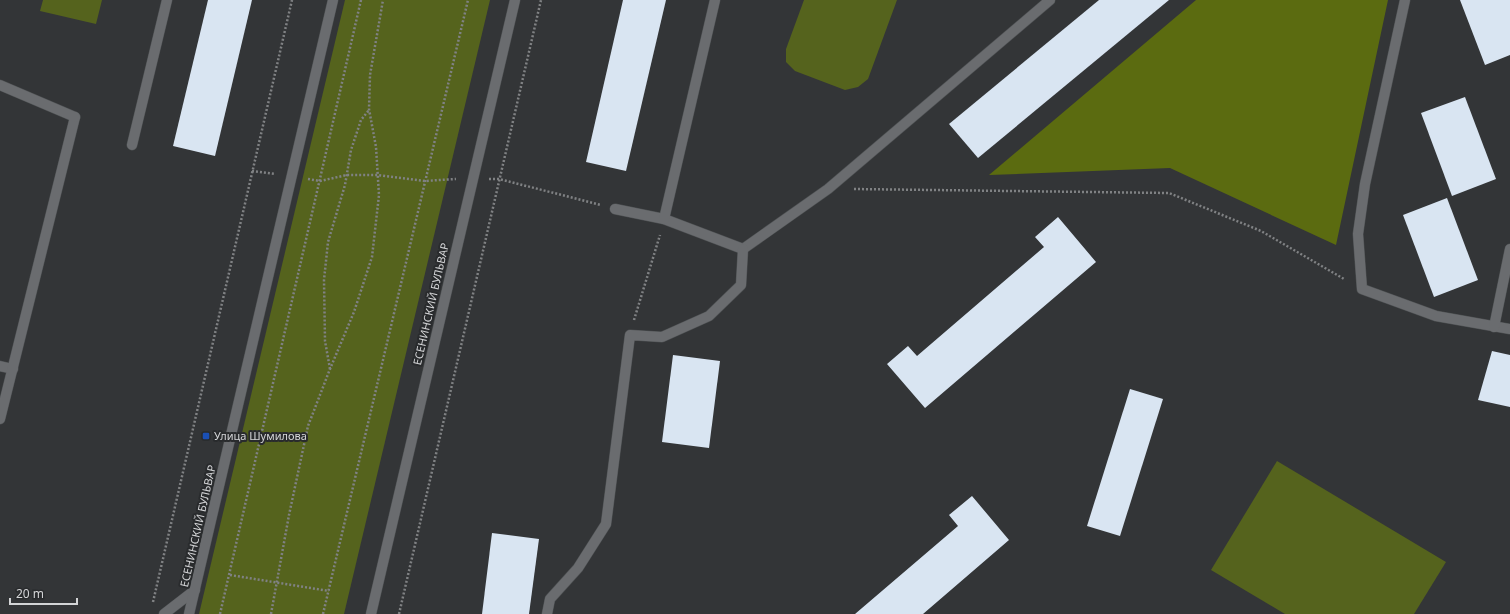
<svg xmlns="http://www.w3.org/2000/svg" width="1510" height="614" viewBox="0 0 1510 614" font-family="'Noto Sans',sans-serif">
<rect width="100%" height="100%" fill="#333537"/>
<g fill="#55631d">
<polygon points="43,0 102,0 96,24 40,11"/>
<polygon points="345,0 490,0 344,614 199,614"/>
<polygon points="804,0 897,0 868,79 858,87 845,90 795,71 786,62 786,49"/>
<polygon points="1277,461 1446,562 1414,614 1285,614 1211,570"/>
</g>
<polygon fill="#5b6b10" points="1196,0 1388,0 1336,245 1170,168 989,175"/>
<g fill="#d9e5f2">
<polygon points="208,0 252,0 215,156 173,146"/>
<polygon points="623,0 666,0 626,171 586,162"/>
<polygon points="1099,0 1169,0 978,158 949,124"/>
<polygon points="1460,0 1510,0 1510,55 1485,65"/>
<polygon points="1465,97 1496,179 1452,196 1421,113"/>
<polygon points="1447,198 1478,280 1434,297 1403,215"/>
<polygon points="1058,217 1096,262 925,408 887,364 908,346 917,356 1044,247 1035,237"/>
<polygon points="1492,351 1510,355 1510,407 1478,400"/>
<polygon points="673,355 720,361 709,448 662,442"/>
<polygon points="1130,389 1163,399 1120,536 1087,526"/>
<polygon points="972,496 1009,540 923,614 855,614 958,526 949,515"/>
<polygon points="492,533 539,539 529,614 482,614"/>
</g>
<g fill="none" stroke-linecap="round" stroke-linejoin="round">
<g stroke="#4e5153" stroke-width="11">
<g id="lane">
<polyline points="1405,0 1365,184 1358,234 1362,289 1436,316 1510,329"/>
<polyline points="132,145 167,0"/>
<polyline points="615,209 664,219 743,249 828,189 1050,0"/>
<polyline points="664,219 715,0"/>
<polyline points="1494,327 1510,249"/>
<polyline points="0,366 13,369"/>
<polyline points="0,419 75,117"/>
<polyline points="164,614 195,590"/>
<polyline points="547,614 550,599 578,568 606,524 630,335 662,337 709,316 741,285 743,249"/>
</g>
</g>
<g stroke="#4e5153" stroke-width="11">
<polyline id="street" points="0,85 75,117"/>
</g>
<g stroke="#4e5153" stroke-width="11">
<g id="secondary">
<polyline points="189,614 333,0"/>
<polyline points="371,614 515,0"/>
</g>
</g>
<g stroke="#808284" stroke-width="2.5" stroke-dasharray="2 2" stroke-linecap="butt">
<polyline points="252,171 275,174"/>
<polyline points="308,179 320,181 347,175 378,175 425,181 456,179"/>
<polyline points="489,179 499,179 601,205"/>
<polyline points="854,189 1169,193 1261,231 1344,279"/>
<polyline points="634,320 660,235"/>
<polyline points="330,369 325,341 324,280 328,242 345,185 351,150 361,120 369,110"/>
<polyline points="230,575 329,591"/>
<polyline points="153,602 292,0"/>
<polyline points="220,614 361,0"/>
<polyline points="271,614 289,515 308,426 330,369 354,312 372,257 379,195 376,147 369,109 370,75 383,0"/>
<polyline points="323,614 468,0"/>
<polyline points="399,614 541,0"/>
</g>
<use href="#lane" stroke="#6a6c6f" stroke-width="10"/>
<use href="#street" stroke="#6a6c6f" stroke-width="10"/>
<use href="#secondary" stroke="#6a6c6f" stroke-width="10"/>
</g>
<rect fill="#1a4fb4" stroke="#292b2d" stroke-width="1.5" x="202" y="432" width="8" height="8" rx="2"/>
<g text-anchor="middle" stroke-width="4" stroke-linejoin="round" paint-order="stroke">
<g font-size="11" fill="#d4d5d7" stroke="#292b2d">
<text transform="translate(431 304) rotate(-77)" y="4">ЕСЕНИНСКИЙ БУЛЬВАР</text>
<text transform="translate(198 526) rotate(-77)" y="4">ЕСЕНИНСКИЙ БУЛЬВАР</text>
</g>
<g font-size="11" fill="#d4d5d7" stroke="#292b2d" text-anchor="start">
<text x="214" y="440">Улица Шумилова</text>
</g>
</g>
<path d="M10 598v6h67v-6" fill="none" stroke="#d4d5d7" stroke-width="2"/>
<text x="16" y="598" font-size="12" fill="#d4d5d7" stroke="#292b2d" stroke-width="3" paint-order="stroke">20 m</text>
</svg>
